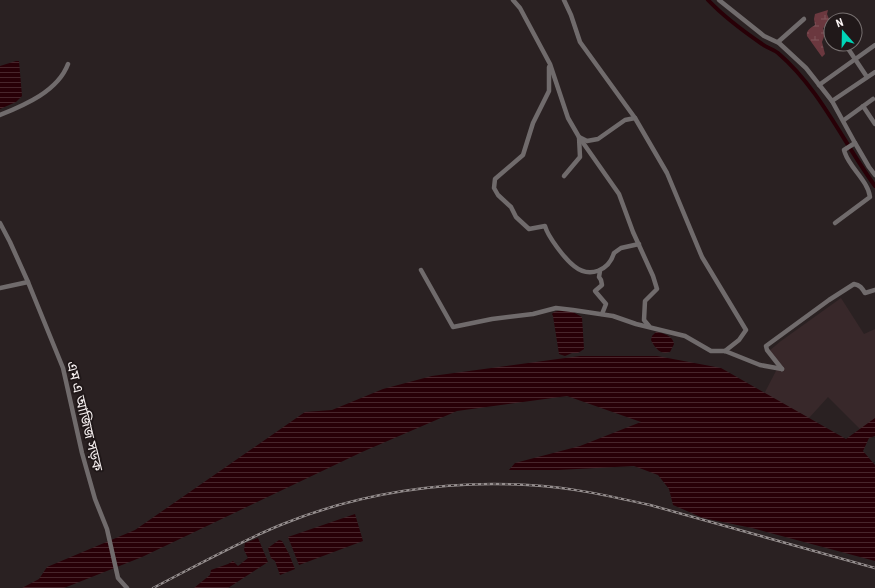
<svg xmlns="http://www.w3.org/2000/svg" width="875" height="588" viewBox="0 0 875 588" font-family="'Roboto Condensed','Noto Sans Bengali',sans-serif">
<defs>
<pattern id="wetland-marsh" width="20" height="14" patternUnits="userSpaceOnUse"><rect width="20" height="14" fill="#6b383f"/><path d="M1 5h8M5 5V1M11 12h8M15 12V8" fill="none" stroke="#81555b"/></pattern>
<pattern id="water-rules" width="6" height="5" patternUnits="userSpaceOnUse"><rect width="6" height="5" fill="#280007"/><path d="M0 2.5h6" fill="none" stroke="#48262c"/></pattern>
</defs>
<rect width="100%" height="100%" fill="#2a2122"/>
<polygon fill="#38282a" points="841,298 864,334 875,329 875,421 862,431 828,397 809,418 764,394 778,367 769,351 781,341"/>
<path fill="url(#wetland-marsh)" d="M828,10L827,14L831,24L823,28L825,34L822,42L825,54L822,57L807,36C806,31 810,28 815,25L814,19L815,14Z"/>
<g fill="url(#water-rules)">
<polygon points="16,61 19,61 22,96 16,102 0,109 0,66"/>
<polygon points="562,310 571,311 582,317 584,349 578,353 572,353 565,356 559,354 553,316 552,314 554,312"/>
<path d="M656,332C664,333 673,336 674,344L670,352C660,355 655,348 651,340L652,336Z"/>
<polygon points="580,356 657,356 721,368 846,439 875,418 875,436 869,438 863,451 875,465 875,561 752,528 703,518 673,505 669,489 658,475 634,466 558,470 509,470 515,463 580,446 641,422 567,396 457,411 362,452 142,557 64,588 22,588 39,579 47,567 135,530 305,412 332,410 383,389 432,376"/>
<polygon points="355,514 363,541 299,565 288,537"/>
<polygon points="258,538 268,562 228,588 194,588 210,575 211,570 228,564 233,561 238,566 248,558 244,550 245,543"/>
<polygon points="279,540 282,541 289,554 295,569 280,575 275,561 271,558 268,548"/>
</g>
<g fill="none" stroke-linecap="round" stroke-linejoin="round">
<path stroke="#280007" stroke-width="4" d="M708,0C724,17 743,31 762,44C767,48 773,49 778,53C820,89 843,142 875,186"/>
<g stroke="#706b6c" stroke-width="4.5">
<polyline points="513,0 520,8 550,64 568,118 579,137 619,194 633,232 653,276 657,289 645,301 644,320 649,326"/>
<polyline points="564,0 571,15 580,42 635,118 667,173 702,257 746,330 739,340 725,351"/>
<polyline points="719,0 764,36 779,43 806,68 832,101 855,143 869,167 875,175"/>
<polyline points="778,42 804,19"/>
<polyline points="847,47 867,77"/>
<path d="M549,67V91L533,123L523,155L495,179L494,188L498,195L511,207L516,217L529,229L545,226C548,237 565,259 574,266C590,279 609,270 614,253L621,248L639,244"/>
<polyline points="819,85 875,45"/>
<polyline points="832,101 875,72"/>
<polyline points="863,106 875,124"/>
<path d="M0,115C25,105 58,91 68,64"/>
<polyline points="844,120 873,99"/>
<polyline points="564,176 580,157 579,137 587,141 598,139 625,120 635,118"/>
<polyline points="0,223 10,242 28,282 63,368 82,453 95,499 107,529 118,578 127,588"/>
<path d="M835,223L870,197C868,181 850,168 845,153L844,150L855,143"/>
<polyline points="421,270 453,327 492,319 533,314 556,308 573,310 613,316 636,324 685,336 711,351 725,351 760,365 782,369"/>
<polyline points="600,271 599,277 601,280 602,285 595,291 606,304 602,314"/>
<polyline points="0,288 28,282"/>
<path d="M782,369L767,350L766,346L829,300L854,284C860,285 862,288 865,293L875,290"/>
</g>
<g stroke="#958e8e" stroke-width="2.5">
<path id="rail" d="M153,588C196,566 238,542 283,524C359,493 446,480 528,485C570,487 610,496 650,505L875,568"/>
</g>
<use href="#rail" stroke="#201819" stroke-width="1" stroke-dasharray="3" stroke-linecap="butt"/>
</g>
<g text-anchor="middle" stroke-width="4" stroke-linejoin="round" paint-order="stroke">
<g font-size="14" fill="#f9f3f3" stroke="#201819">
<text transform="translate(85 416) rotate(76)" y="5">এম এ আজিজ সড়ক</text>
</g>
</g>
<g transform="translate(843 32) rotate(340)"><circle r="19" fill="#201819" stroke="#777070"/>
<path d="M0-3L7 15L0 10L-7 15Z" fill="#00d5b7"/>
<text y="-6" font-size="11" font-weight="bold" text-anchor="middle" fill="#f9f3f3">N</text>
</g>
</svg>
